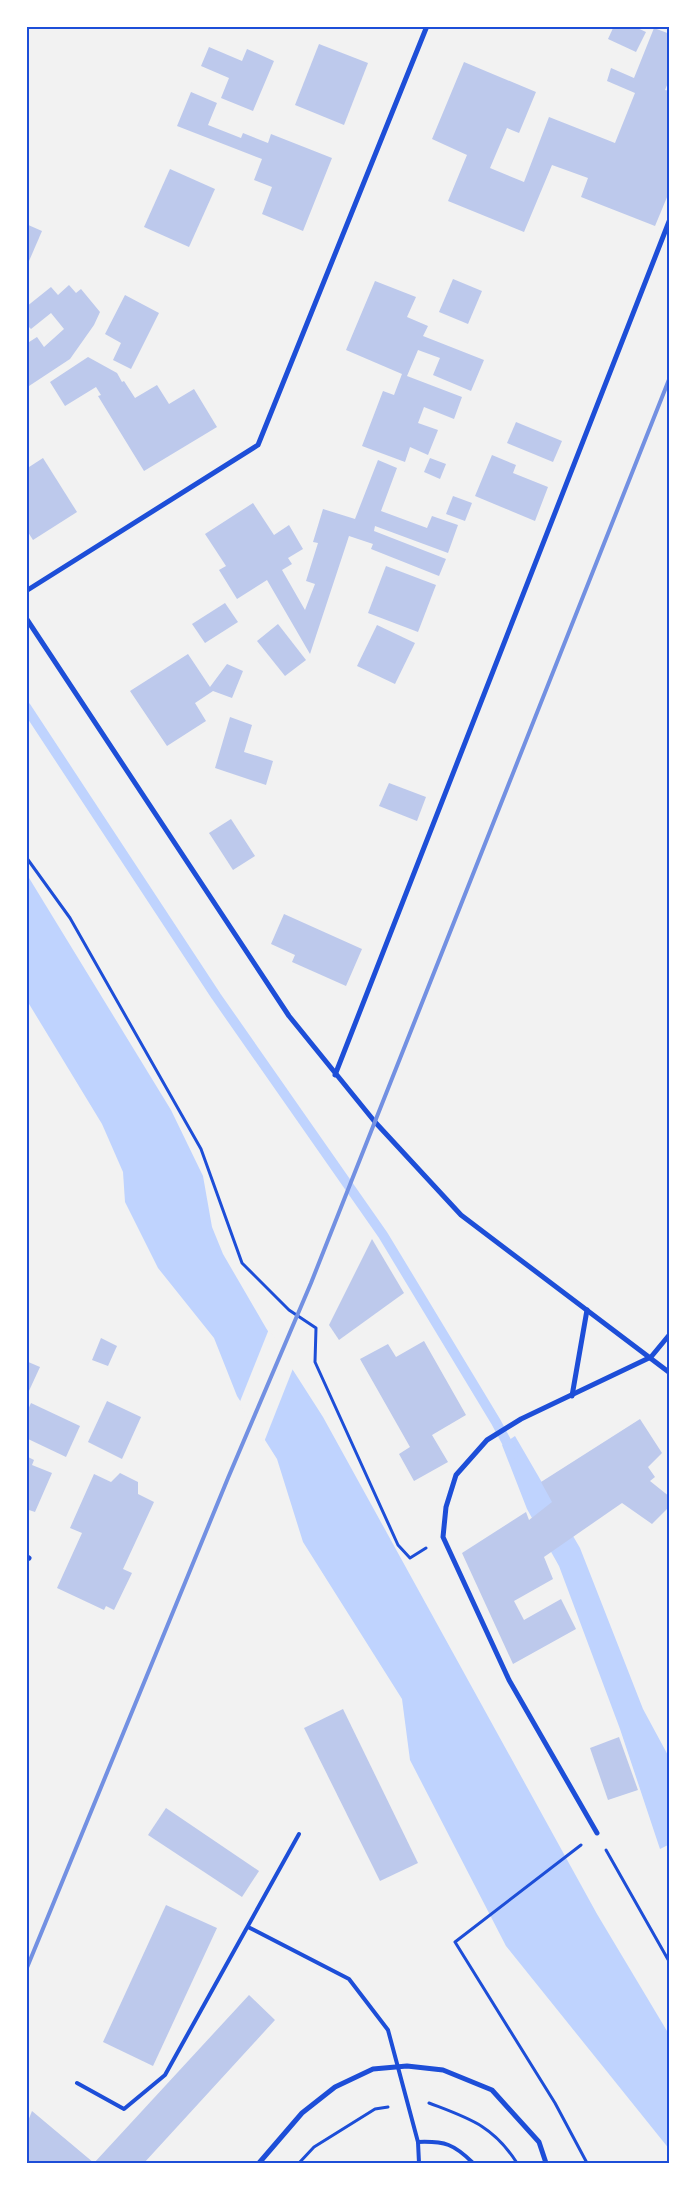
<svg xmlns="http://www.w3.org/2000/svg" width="696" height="2189" viewBox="0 0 696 2189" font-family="'Archivo Narrow',sans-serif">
<rect width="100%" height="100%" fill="#f2f2f2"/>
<g fill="#bfd3fe">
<polygon points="26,873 171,1110 203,1176 212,1227 223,1254 266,1328 323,1417 597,1914 670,2036 670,2150 506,1946 410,1760 402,1699 303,1542 277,1459 237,1396 214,1338 158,1268 125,1202 123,1172 102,1124 26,999"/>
<polygon points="515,1436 580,1548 643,1709 670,1759 670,1844 660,1849 620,1729 559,1566 527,1509 502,1445"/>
</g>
<polygon fill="#f2f2f2" points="269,1329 294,1366 264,1442 239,1404"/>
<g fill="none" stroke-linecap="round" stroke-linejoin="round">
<polyline stroke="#bfd3fe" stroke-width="10" points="26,707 216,996 383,1235 496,1422 513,1454"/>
</g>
<g fill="#bdc9ec">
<polygon points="614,26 633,26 646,32 636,52 608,39"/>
<polygon points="654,28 670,34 670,78 665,90 670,91 670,190 655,226 581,197 588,178 552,165 524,232 448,201 467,155 432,139 464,62 536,92 519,133 507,128 490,168 524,182 549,117 615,143 635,93 607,81 611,68 634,78"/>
<polygon points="319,44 368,63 344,125 295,105"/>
<polygon points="209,47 242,61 247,49 274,61 253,111 221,98 229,78 201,66"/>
<polygon points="191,92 217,103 208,125 241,138 243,133 268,143 271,134 332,158 303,231 262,214 272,187 254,180 262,159 177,126"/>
<polygon points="170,169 215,189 189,247 144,227"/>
<polygon points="26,224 42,231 26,268"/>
<polygon points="453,279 482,291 468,324 439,312"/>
<polygon points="375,281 416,297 407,317 428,326 423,336 484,360 471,391 433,375 440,358 418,350 407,376 462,397 454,419 424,407 418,423 438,430 428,455 410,447 405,462 362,446 383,391 394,395 402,374 346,350"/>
<polygon points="69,285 76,293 81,289 100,312 94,325 70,359 26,388 26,344 37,337 44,347 64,329 51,313 31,329 26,324 26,307 51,287 58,295"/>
<polygon points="125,295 159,313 131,369 113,360 121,343 105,334"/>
<polygon points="88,357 117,373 122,382 124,381 135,398 157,385 169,404 194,389 217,427 144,471 98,396 101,395 96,387 65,406 50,382"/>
<polygon points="516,422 562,441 553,462 507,443"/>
<polygon points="492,455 516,465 513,473 548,487 535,521 475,496"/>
<polygon points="43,458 77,512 33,540 26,529 26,469"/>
<polygon points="430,458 446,464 440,479 424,472"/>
<polygon points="378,460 397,468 381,511 427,528 432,516 458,525 448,553 375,526 374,531 446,559 439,576 371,549 373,544 349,536 310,654 267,580 237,599 219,570 226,566 205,534 253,503 274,535 289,525 303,549 288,558 292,564 282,570 305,610 315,584 306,581 318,543 313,542 323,509 355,519"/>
<polygon points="453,496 472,503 465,521 446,514"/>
<polygon points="386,566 436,585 418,632 368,613"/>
<polygon points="225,603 238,622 205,643 192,624"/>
<polygon points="278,624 306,660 285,676 257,641"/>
<polygon points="377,625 415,643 395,684 357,666"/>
<polygon points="188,654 210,687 227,664 243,671 232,698 213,691 195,703 206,721 167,746 130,691"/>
<polygon points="230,717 252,725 244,752 273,761 266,785 215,768"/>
<polygon points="389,783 426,797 417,821 379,806"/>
<polygon points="231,819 255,856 233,870 209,833"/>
<polygon points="284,914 362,949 346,986 292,962 295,955 271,944"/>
<polygon points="372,1239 404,1293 339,1340 329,1325"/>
<polygon points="101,1338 117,1346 108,1366 92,1360"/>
<polygon points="424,1341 466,1415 432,1435 448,1462 414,1481 399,1454 410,1447 360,1359 388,1344 396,1357"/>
<polygon points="26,1361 40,1367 28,1393 26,1393"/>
<polygon points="107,1401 141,1417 122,1459 88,1442"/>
<polygon points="31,1403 80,1426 66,1457 26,1438 26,1414"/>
<polygon points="640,1419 662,1453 648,1467 655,1477 650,1481 670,1497 670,1506 652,1524 622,1503 544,1557 553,1579 514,1601 524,1620 561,1599 576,1629 513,1664 462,1553 526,1512 529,1520 552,1502 541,1482"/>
<polygon points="26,1456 34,1460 32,1465 52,1473 35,1512 26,1509"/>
<polygon points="120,1473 138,1482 138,1494 154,1502 123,1569 132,1573 114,1610 106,1606 104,1610 57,1588 82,1533 70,1528 94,1474 111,1482"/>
<polygon points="343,1709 418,1863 380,1881 304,1728"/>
<polygon points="619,1737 638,1790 608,1800 590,1748"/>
<polygon points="166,1808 259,1871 242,1897 148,1835"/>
<polygon points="166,1905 217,1928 153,2066 103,2042"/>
<polygon points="249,1995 275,2020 144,2163 26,2163 26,2126 32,2111 94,2163"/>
</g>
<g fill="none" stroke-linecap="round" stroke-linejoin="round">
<g stroke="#1d4ed8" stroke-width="3">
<polyline points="26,857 70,918 201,1149 242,1263 289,1310 316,1328 315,1362 398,1545 410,1558 426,1548"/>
<polyline points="581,1845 455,1942 555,2103 587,2163"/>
<polyline points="606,1850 670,1963"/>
<path d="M429,2103C468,2118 493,2125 517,2163"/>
<polyline points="299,2163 314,2147 375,2109 388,2107"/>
</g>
<g stroke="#1d4ed8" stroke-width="4">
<polyline points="248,1927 349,1979 388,2030 418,2142 419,2163"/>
<polyline points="77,2083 124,2109 165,2075 299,1834"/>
<path d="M418,2142C445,2141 454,2144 473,2163"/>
</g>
<g stroke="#1d4ed8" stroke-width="5">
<polyline points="26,591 258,445 427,26"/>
<polyline points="26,618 289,1016 375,1122 461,1215 670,1373"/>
<polyline points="335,1075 670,219"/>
<polyline points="572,1396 587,1310"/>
<polyline points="26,1556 29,1558"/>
<polyline points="597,1833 509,1680 443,1537 446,1507 456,1475 487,1440 521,1419 651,1357 670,1334"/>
<polyline points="259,2163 302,2113 335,2087 373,2069 407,2066 443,2070 492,2090 539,2142 546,2163"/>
</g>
<polyline stroke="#7290e2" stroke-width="4" points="26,1970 228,1478 311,1283 670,377"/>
</g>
<rect width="696" height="2189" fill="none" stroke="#ffffff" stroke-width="55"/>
<rect x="28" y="28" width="640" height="2134" fill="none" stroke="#1d4ed8" stroke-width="2"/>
</svg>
